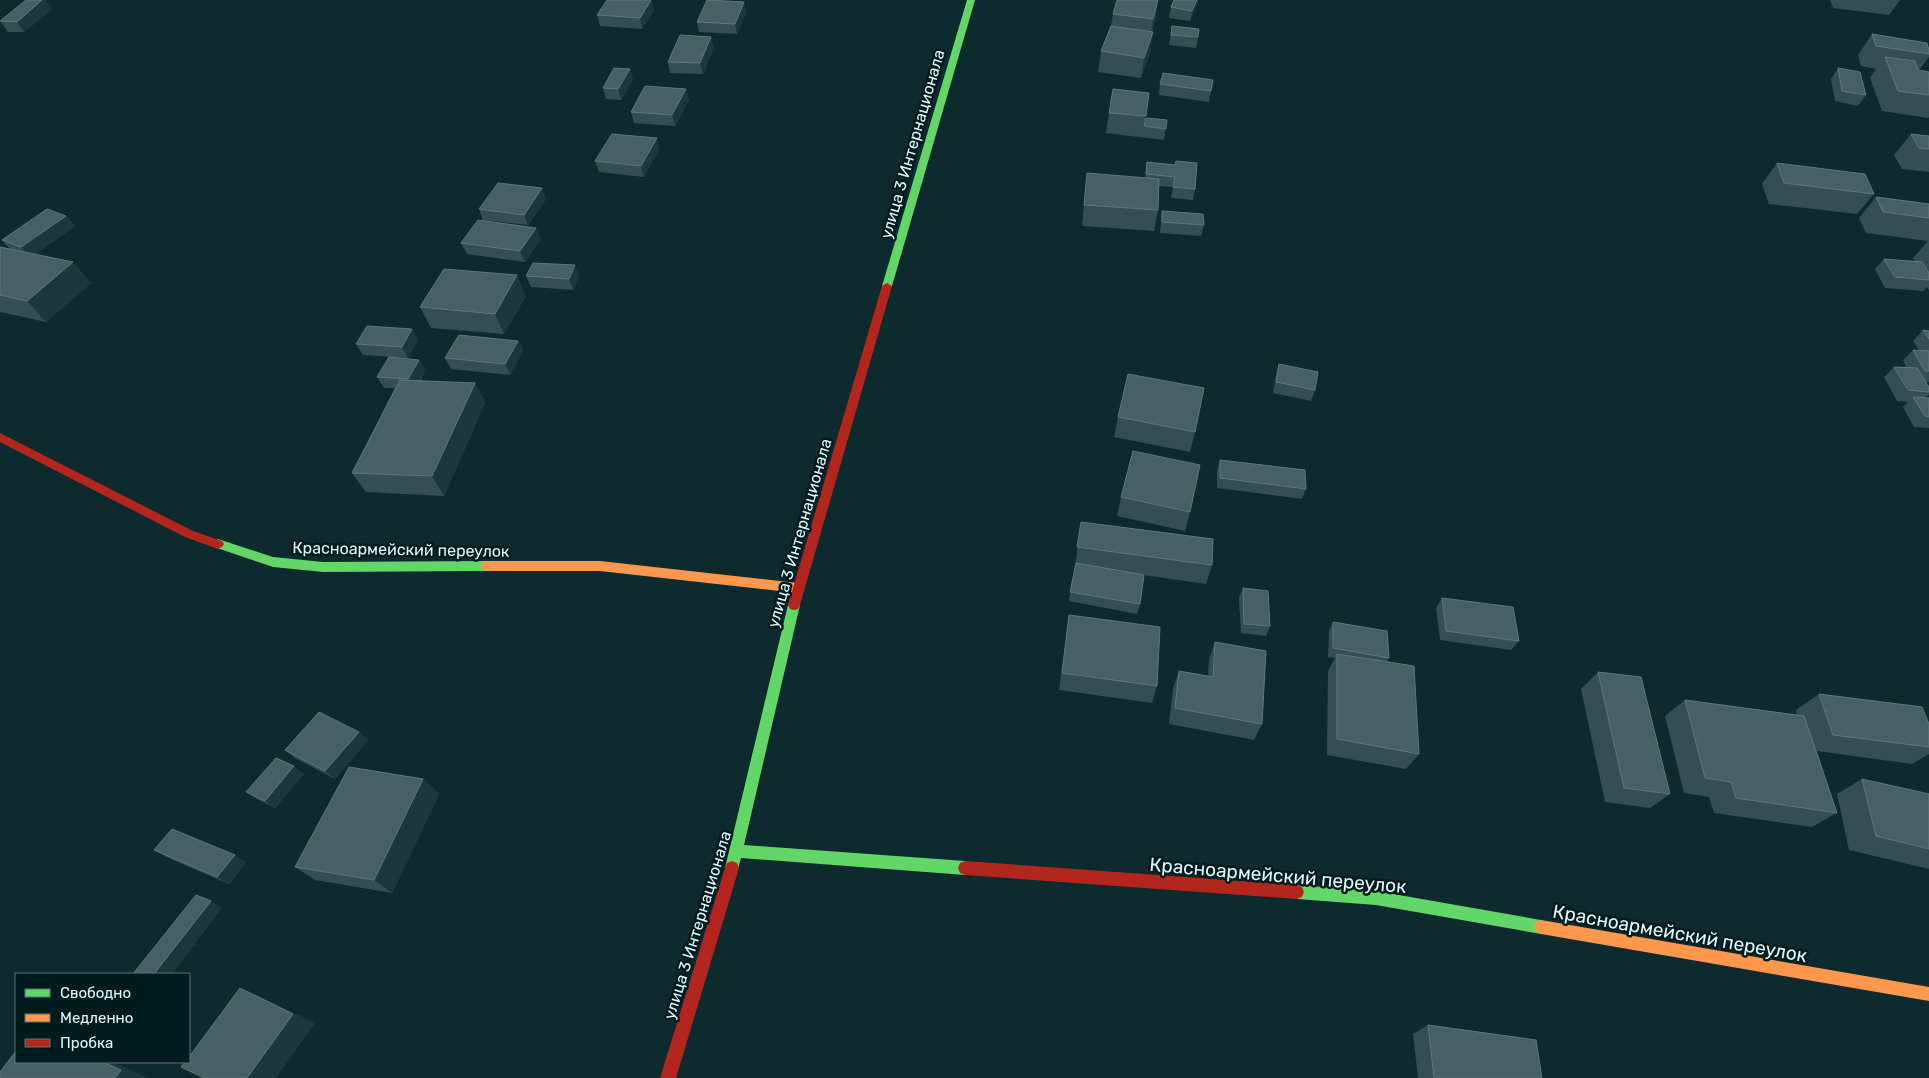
<svg xmlns="http://www.w3.org/2000/svg" width="1929" height="1078" viewBox="0 0 1929 1078" font-family="Rubik,sans-serif">
<rect width="100%" height="100%" fill="#0d2a2e"/>
<g fill="none" stroke-linecap="round" stroke-linejoin="round">
<g fill="#63d668" fill-rule="evenodd">
<polygon points="967,0 975,0 892,286 887,289 884,288 882,286"/>
<polygon points="218,539 273,557 323,562 486,561 490,563 492,566 490,569 486,571 323,572 273,567 214,547 212,544 214,541"/>
<polygon points="794,600 798,601 800,605 744,845 965,861 970,863 972,868 970,873 965,875 741,858 737,873 732,875 727,873 725,868 788,605 790,601"/>
<polygon points="1297,885 1376,891 1541,920 1546,922 1548,927 1546,932 1541,934 1376,905 1297,899 1292,897 1290,892 1292,887"/>
</g>
<g fill="#ff974d" fill-rule="evenodd">
<polygon points="486,561 600,561 798,583 802,585 804,588 802,591 798,593 600,571 486,571 482,569 480,566 482,563"/>
<polygon points="1541,920 1929,987 1929,1001 1541,934 1536,932 1534,927 1536,922"/>
</g>
<g fill="#b3261e" fill-rule="evenodd">
<polygon points="887,283 892,286 800,605 798,609 794,610 790,609 788,605 882,286"/>
<polygon points="0,433 193,531 222,541 224,544 222,547 218,549 185,537 0,442"/>
<polygon points="732,861 737,863 739,868 676,1078 660,1078 725,868 727,863"/>
<polygon points="965,861 1297,885 1302,887 1304,892 1302,897 1297,899 965,875 960,873 958,868 960,863"/>
</g>
</g>
<g fill="#354e54">
<polygon points="651,0 654,11 642,29 600,26 597,15"/>
<polygon points="1158,0 1155,20 1152,32 1150,53 1141,78 1098,72 1101,51 1111,26 1113,14"/>
<polygon points="1174,0 1198,0 1197,5 1190,21 1169,18 1171,7"/>
<polygon points="1830,0 1900,0 1889,15 1833,8"/>
<polygon points="744,2 746,13 737,34 699,32 697,22"/>
<polygon points="52,9 24,32 8,32 0,21"/>
<polygon points="1172,26 1198,37 1196,48 1169,45"/>
<polygon points="1872,34 1929,50 1929,57 1919,70 1929,72 1929,117 1928,118 1882,111 1870,78 1876,69 1861,66 1858,55"/>
<polygon points="714,47 703,74 670,73 668,62"/>
<polygon points="1838,68 1866,95 1858,106 1835,101 1831,79"/>
<polygon points="633,79 621,100 606,99 603,88"/>
<polygon points="1213,80 1209,102 1159,95 1160,84"/>
<polygon points="686,89 689,100 675,126 634,123 631,112"/>
<polygon points="1149,93 1144,126 1167,120 1164,140 1106,133 1109,113"/>
<polygon points="1911,134 1929,136 1929,172 1902,169 1894,155"/>
<polygon points="659,149 644,177 599,172 595,161"/>
<polygon points="1147,162 1175,165 1195,189 1193,200 1171,198 1173,187 1158,186 1158,210 1154,231 1082,226 1087,173 1145,178"/>
<polygon points="1777,163 1874,194 1857,214 1769,204 1762,184"/>
<polygon points="1876,197 1929,204 1929,290 1927,287 1923,291 1885,288 1875,269 1884,259 1914,261 1913,258 1928,241 1866,233 1859,218"/>
<polygon points="546,199 528,225 483,220 479,209"/>
<polygon points="1162,211 1204,225 1201,236 1160,233"/>
<polygon points="66,216 75,226 35,254 91,283 46,322 0,312 0,247 10,249 2,240"/>
<polygon points="541,239 525,262 467,254 461,243"/>
<polygon points="526,276 579,276 573,290 531,287"/>
<polygon points="526,296 504,334 431,328 420,307"/>
<polygon points="412,329 418,340 408,358 363,355 356,344"/>
<polygon points="1923,330 1929,331 1929,382 1926,382 1929,392 1929,395 1926,397 1929,398 1929,428 1914,427 1903,407 1908,402 1897,401 1884,377 1894,367 1906,367 1903,360 1913,350 1919,350 1913,341"/>
<polygon points="518,341 523,351 510,375 451,369 445,358"/>
<polygon points="419,360 425,370 420,381 475,383 485,403 444,496 366,492 352,473 395,388 384,388 377,377"/>
<polygon points="1279,364 1315,390 1311,401 1273,393 1276,375"/>
<polygon points="1118,417 1195,432 1190,452 1114,437"/>
<polygon points="1220,460 1306,489 1302,499 1217,488 1217,470"/>
<polygon points="1121,497 1190,512 1185,531 1117,516"/>
<polygon points="1081,522 1212,565 1206,584 1143,575 1140,604 1137,614 1069,601 1075,566"/>
<polygon points="1243,588 1270,626 1266,636 1241,633 1239,598"/>
<polygon points="1442,598 1519,641 1511,650 1440,640 1436,608"/>
<polygon points="1069,615 1157,686 1152,703 1059,690"/>
<polygon points="1333,622 1389,658 1386,662 1419,754 1406,769 1327,755 1328,671 1335,658 1328,657 1329,631"/>
<polygon points="1215,642 1262,724 1254,740 1169,724 1173,688 1179,671 1208,676 1209,659"/>
<polygon points="1598,672 1670,794 1650,808 1605,802 1581,689"/>
<polygon points="1819,694 1929,724 1929,754 1912,764 1817,751 1837,813 1812,827 1714,813 1709,797 1684,793 1665,716 1685,700 1797,715 1796,710"/>
<polygon points="359,732 368,740 335,779 295,758 285,750"/>
<polygon points="304,774 275,808 257,799 246,792"/>
<polygon points="423,779 439,794 392,893 315,880 295,867"/>
<polygon points="1862,779 1929,794 1929,869 1849,850 1837,794"/>
<polygon points="154,850 235,855 246,862 229,884 166,857"/>
<polygon points="1428,1025 1542,1078 1418,1078 1413,1034"/>
</g>
<g fill="#1d383d">
<polygon points="42,0 46,0 52,9 24,32 17,22"/>
<polygon points="651,0 654,11 642,29 640,18"/>
<polygon points="1158,0 1155,20 1150,39 1153,19"/>
<polygon points="1197,0 1198,0 1197,5 1190,21 1192,11"/>
<polygon points="744,2 746,13 737,34 735,24"/>
<polygon points="1153,32 1150,53 1141,78 1144,58"/>
<polygon points="711,37 714,47 703,74 700,63"/>
<polygon points="630,69 633,79 621,100 618,89"/>
<polygon points="686,89 689,100 675,126 672,115"/>
<polygon points="657,138 659,149 644,177 641,166"/>
<polygon points="542,188 546,199 528,225 524,215"/>
<polygon points="66,216 75,226 31,258 21,247"/>
<polygon points="536,228 541,239 525,262 520,251"/>
<polygon points="73,262 91,283 46,322 27,301"/>
<polygon points="575,265 579,276 573,290 569,279"/>
<polygon points="517,275 526,296 504,334 495,314"/>
<polygon points="412,329 418,340 408,358 402,347"/>
<polygon points="518,341 523,351 510,375 505,364"/>
<polygon points="419,360 425,370 414,390 408,379"/>
<polygon points="475,383 485,403 444,496 432,476"/>
<polygon points="359,732 368,740 335,779 325,771"/>
<polygon points="294,766 304,774 275,808 265,801"/>
<polygon points="423,779 439,794 392,893 374,880"/>
<polygon points="235,855 246,862 229,884 217,877"/>
<polygon points="211,901 222,908 172,974 154,974"/>
<polygon points="240,988 263,998 315,1023 276,1078 247,1078"/>
<polygon points="103,1062 113,1062 149,1078 115,1078"/>
</g>
<g fill="#476066" stroke="#5f787e">
<polygon points="26,0 42,0 17,22 0,21"/>
<polygon points="607,0 651,0 640,18 597,15"/>
<polygon points="707,0 744,2 735,24 697,22"/>
<polygon points="1117,0 1158,0 1153,19 1113,14"/>
<polygon points="1174,0 1197,0 1192,11 1171,7"/>
<polygon points="1111,26 1153,32 1144,58 1101,51"/>
<polygon points="1172,26 1199,29 1198,37 1171,35"/>
<polygon points="1872,34 1927,43 1929,50 1929,54 1876,46"/>
<polygon points="680,35 711,37 700,63 668,62"/>
<polygon points="1885,57 1915,61 1918,70 1929,72 1929,95 1898,91"/>
<polygon points="614,68 630,69 618,89 603,88"/>
<polygon points="1838,68 1860,72 1866,95 1842,91"/>
<polygon points="1163,73 1213,80 1211,91 1160,84"/>
<polygon points="645,86 686,89 672,115 631,112"/>
<polygon points="1113,89 1149,93 1146,116 1109,113"/>
<polygon points="1146,118 1167,120 1166,129 1144,126"/>
<polygon points="612,134 657,138 641,166 595,161"/>
<polygon points="1911,134 1929,136 1929,149 1919,148"/>
<polygon points="1176,161 1197,163 1195,189 1173,187 1175,177 1146,174 1147,162 1175,165"/>
<polygon points="1777,163 1865,174 1874,194 1784,183"/>
<polygon points="1087,173 1159,179 1158,210 1084,205"/>
<polygon points="498,183 542,188 524,215 479,209"/>
<polygon points="1876,197 1929,204 1929,218 1883,212"/>
<polygon points="47,209 66,216 21,247 2,240"/>
<polygon points="1162,211 1203,214 1204,225 1162,222"/>
<polygon points="478,220 536,228 520,251 461,243"/>
<polygon points="0,247 73,262 27,301 0,295"/>
<polygon points="1884,259 1922,262 1929,273 1929,280 1895,277"/>
<polygon points="533,263 575,265 569,279 526,276"/>
<polygon points="444,269 517,275 495,314 420,307"/>
<polygon points="367,326 412,329 402,347 356,344"/>
<polygon points="1923,330 1929,331 1929,339"/>
<polygon points="459,335 518,341 505,364 445,358"/>
<polygon points="1913,350 1929,351 1929,371 1925,371"/>
<polygon points="389,357 419,360 408,379 377,377"/>
<polygon points="1279,364 1318,372 1315,390 1276,382"/>
<polygon points="1894,367 1917,368 1929,387 1929,392 1908,390"/>
<polygon points="1128,374 1204,388 1195,432 1118,417"/>
<polygon points="400,380 475,383 432,476 352,473"/>
<polygon points="1913,397 1929,398 1929,417 1925,416"/>
<polygon points="1133,451 1200,465 1190,512 1121,497"/>
<polygon points="1220,460 1305,470 1306,489 1220,478"/>
<polygon points="1081,522 1213,539 1212,565 1077,547"/>
<polygon points="1076,563 1144,575 1140,604 1070,592"/>
<polygon points="1243,588 1268,591 1270,626 1244,624"/>
<polygon points="1442,598 1513,607 1519,641 1446,631"/>
<polygon points="1069,615 1160,627 1157,686 1062,673"/>
<polygon points="1333,622 1387,631 1389,658 1333,648"/>
<polygon points="1215,642 1266,651 1262,724 1175,708 1179,671 1213,677"/>
<polygon points="1337,654 1414,666 1419,754 1337,739"/>
<polygon points="1598,672 1641,677 1670,794 1624,788"/>
<polygon points="1819,694 1922,707 1929,724 1929,747 1833,735"/>
<polygon points="1685,700 1804,716 1837,813 1736,798 1731,782 1705,778"/>
<polygon points="319,712 359,732 325,771 285,750"/>
<polygon points="276,758 294,766 265,801 246,792"/>
<polygon points="349,767 423,779 374,880 295,867"/>
<polygon points="1862,779 1929,794 1929,849 1876,836"/>
<polygon points="172,829 235,855 217,877 154,850"/>
<polygon points="196,895 211,901 154,974 133,974"/>
<polygon points="240,988 293,1014 247,1078 204,1078 181,1067 185,1062 189,1062 189,1057"/>
<polygon points="1428,1025 1536,1040 1542,1078 1434,1078"/>
<polygon points="16,1051 16,1062 103,1062 121,1070 115,1078 0,1078 0,1072"/>
</g>
<g text-anchor="middle" stroke-width="5" stroke-linejoin="round" paint-order="stroke">
<g font-size="16" fill="#e0f9fd" stroke="#001b1e">
<text transform="translate(912 144) rotate(-74)" y="6">улица 3 Интернационала</text>
<text transform="translate(799 533) rotate(-74)" y="6">улица 3 Интернационала</text>
<text transform="translate(401 549) rotate(1)" y="6">Красноармейский переулок</text>
<text transform="translate(697 925) rotate(-73)" y="6">улица 3 Интернационала</text>
</g>
<g font-size="19" fill="#e0f9fd" stroke="#001b1e">
<text transform="translate(1278 875) rotate(5)" y="7">Красноармейский переулок</text>
<text transform="translate(1680 933) rotate(10)" y="7">Красноармейский переулок</text>
</g>
</g>
<rect x="15" y="973" width="175" height="90" fill="#001b1e" stroke="#5a7477"/>
<rect x="25" y="989" width="25" height="8" fill="#63d668" stroke="#5a7477"/>
<text x="60" y="998" font-size="15" fill="#e0f9fd">Свободно</text>
<rect x="25" y="1014" width="25" height="8" fill="#ff974d" stroke="#5a7477"/>
<text x="60" y="1023" font-size="15" fill="#e0f9fd">Медленно</text>
<rect x="25" y="1039" width="25" height="8" fill="#b3261e" stroke="#5a7477"/>
<text x="60" y="1048" font-size="15" fill="#e0f9fd">Пробка</text>
</svg>
